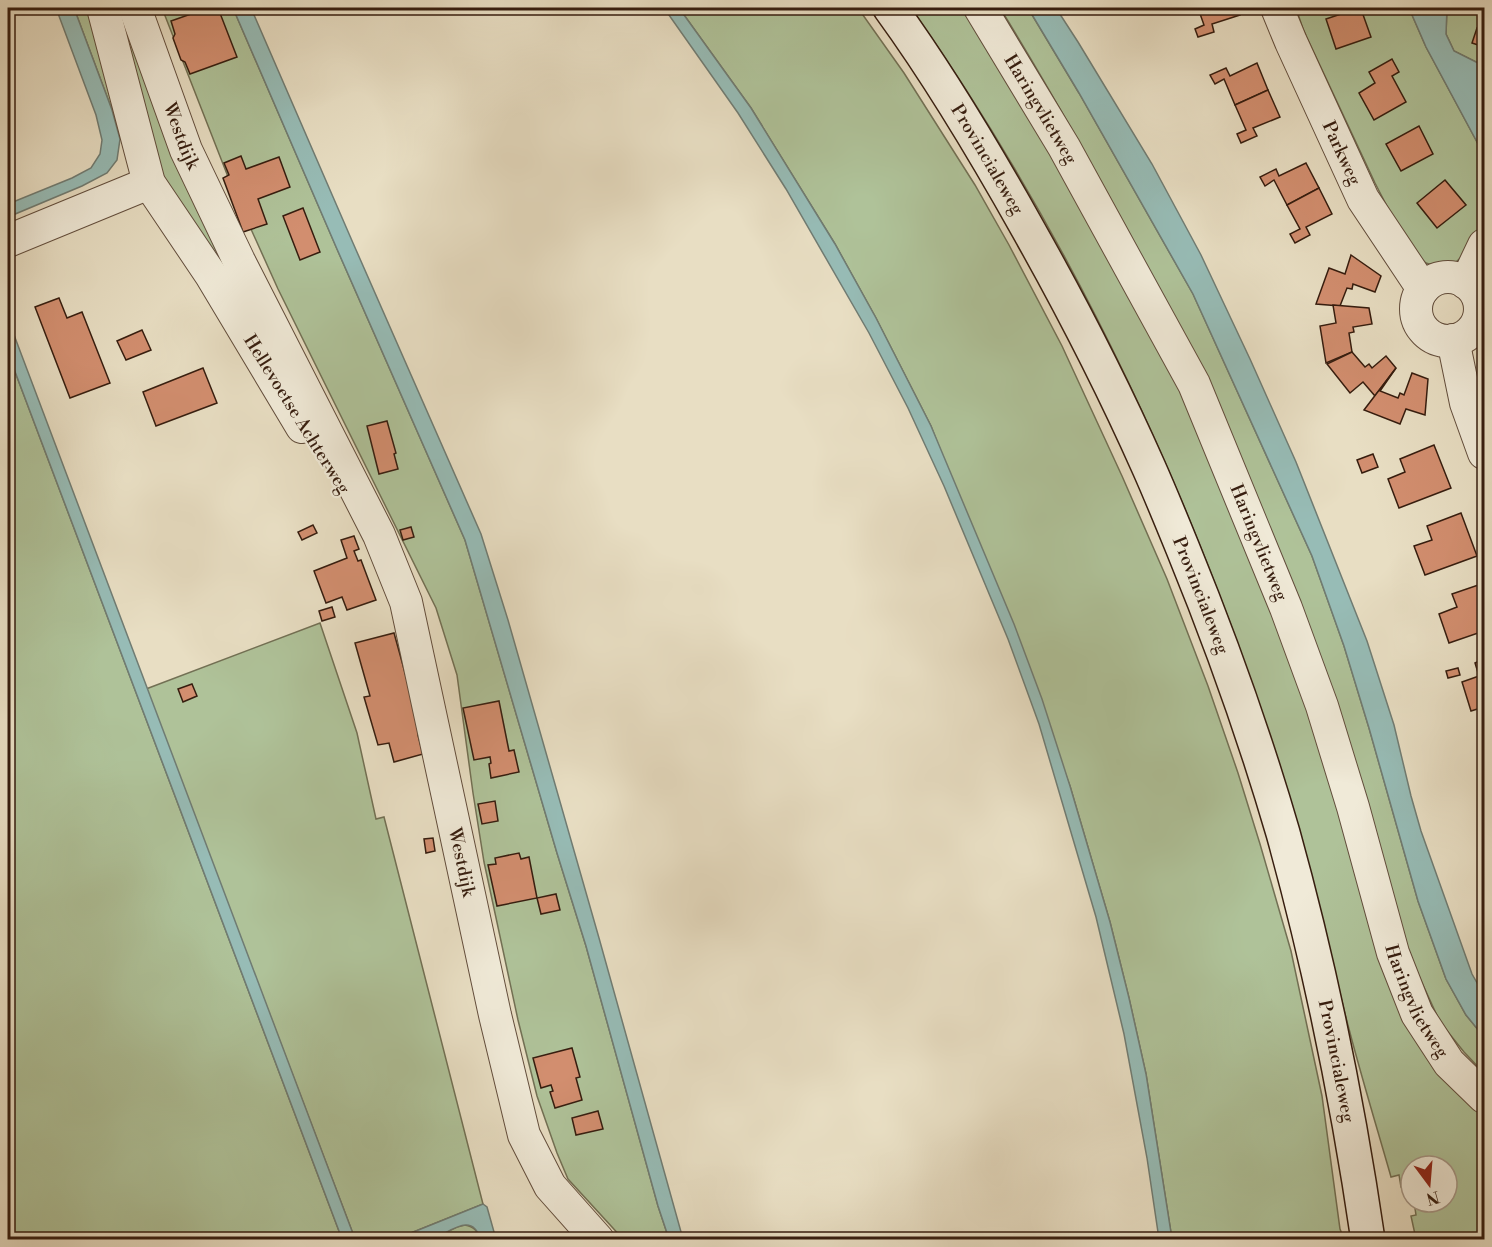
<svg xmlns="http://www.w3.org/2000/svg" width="1492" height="1247" viewBox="0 0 1492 1247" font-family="'Libre Bodoni',serif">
<rect width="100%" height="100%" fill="#e8dec3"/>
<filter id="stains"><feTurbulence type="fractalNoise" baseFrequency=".00333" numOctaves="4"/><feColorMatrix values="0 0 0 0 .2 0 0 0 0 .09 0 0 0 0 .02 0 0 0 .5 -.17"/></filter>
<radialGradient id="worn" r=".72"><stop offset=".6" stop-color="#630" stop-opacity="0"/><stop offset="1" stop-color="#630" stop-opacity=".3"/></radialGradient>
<g fill="#afc299" stroke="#727054" stroke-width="1.5">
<polygon points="74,8 99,8 127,105 112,110"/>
<polygon points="113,8 129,8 341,472 169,189 152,150"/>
<polygon points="162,8 233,8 337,249 465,540 557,853 586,946 658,1206 669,1239 623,1239 568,1179 557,1153 537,1096 518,1020 484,862 473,793 457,675 436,608 278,289 232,187"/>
<polygon points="679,8 858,8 904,73 975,185 1009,245 1062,346 1122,476 1167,579 1208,686 1238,773 1260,844 1291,951 1322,1096 1340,1229 1344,1239 1172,1239 1146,1074 1129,998 1110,922 1070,786 931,426 876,318 835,244 751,108"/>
<path d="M911,8H964L967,12L1036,123L1162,354L1196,424L1271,602L1451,1081L1484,1118V1239H1416L1411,1216L1416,1215L1414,1202H1447V1166H1411V1193L1407,1195L1405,1187H1401L1399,1175L1391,1177C1377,1128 1362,1079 1349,1029C1339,992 1331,955 1322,917C1313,882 1302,848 1293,813C1286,790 1281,767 1273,745C1187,484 1069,233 911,8Z"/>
<path d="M1000,8H1028L1079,93L1193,294L1312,556L1344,646L1369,728L1418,901L1446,979L1466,1015L1484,1037V1073L1464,1052L1440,1022L1406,948L1164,298C1112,200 1058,102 1000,8Z"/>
<polygon points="1296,8 1409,8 1426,47 1484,155 1484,222 1474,245 1455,263 1449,265 1440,264 1435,266 1426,263 1409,249 1375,183 1303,29"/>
<polygon points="1447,8 1484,8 1484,66 1454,51 1446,34"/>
<polygon points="8,353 342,1239 8,1239"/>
<polygon points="320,623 357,733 376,819 384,817 483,1204 396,1239 355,1239 146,689"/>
<path d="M465,1225C474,1227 478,1231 480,1239L430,1240L457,1227Z"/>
</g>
<g fill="#97bcb6" stroke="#707c73" stroke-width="1.5">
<polygon points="56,8 74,8 112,110 120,139 117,160 107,173 82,186 8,217 8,204 72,178 91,168 100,154 102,140 96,115"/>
<polygon points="233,8 251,8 353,243 481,534 508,620 599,938 683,1239 669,1239 658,1206 586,946 557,853 465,540 337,249"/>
<polygon points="664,8 679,8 751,108 835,244 876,318 931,426 1014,624 1042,699 1070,786 1110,922 1129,998 1146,1074 1172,1239 1159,1239 1147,1158 1124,1034 1096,917 1039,724 1008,639 944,486 908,408 869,333 786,189 738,113"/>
<polygon points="1028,8 1056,8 1078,42 1152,164 1201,255 1250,359 1296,462 1367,641 1394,725 1411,796 1421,831 1472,974 1484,995 1484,1037 1466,1015 1446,979 1418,901 1369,728 1344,646 1312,556 1193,294 1079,93"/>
<polygon points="1409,8 1447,8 1446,34 1454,51 1484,66 1484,155 1426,47"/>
<polygon points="8,319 355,1239 342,1239 8,353"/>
<path d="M483,1204L487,1207L496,1239H480C472,1209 446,1236 429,1240C419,1242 406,1240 396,1239Z"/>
</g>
<g fill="#d28e6f" stroke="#361d0f" stroke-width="1.5">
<polygon points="208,8 218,8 237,57 190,74 185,62 181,60 173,38 175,34 171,21"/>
<polygon points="1198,8 1237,8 1240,15 1212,24 1214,32 1198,37 1195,29 1204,25"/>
<polygon points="1342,8 1365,8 1361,9 1371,37 1336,49 1326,19 1344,13"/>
<polygon points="1477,28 1484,30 1484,47 1472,43"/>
<polygon points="1392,59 1399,72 1392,76 1406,102 1374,120 1359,93 1375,83 1369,72"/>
<polygon points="1257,63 1268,90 1235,105 1224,79 1215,84 1210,75 1226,68 1230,76"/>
<polygon points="1268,90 1280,117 1253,128 1257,136 1241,143 1237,134 1246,130 1235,105"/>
<polygon points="1419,126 1433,154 1401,171 1386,144"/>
<polygon points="241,156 246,169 279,157 290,187 258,199 267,224 243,232 223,178 229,175 224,163"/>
<polygon points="1306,163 1319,188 1287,205 1274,180 1265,186 1260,177 1276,169 1279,176"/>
<polygon points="1445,180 1466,205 1437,228 1417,203"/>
<polygon points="1319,188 1332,214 1306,227 1310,235 1295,243 1290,234 1300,229 1287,205"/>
<polygon points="303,208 320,252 300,260 283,216"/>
<polygon points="1351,255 1381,276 1375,292 1353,284 1352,289 1347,288 1340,306 1316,304 1329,268 1345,274"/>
<polygon points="59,298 67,318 82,312 110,383 70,398 35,307"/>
<polygon points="1333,305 1369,308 1372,324 1353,327 1354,332 1349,333 1352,352 1326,363 1320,326 1336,323"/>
<polygon points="142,330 151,350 126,360 117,341"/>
<polygon points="1352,352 1365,367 1369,364 1372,368 1386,356 1396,368 1375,396 1363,382 1350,393 1327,364"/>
<polygon points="203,368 217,403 156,426 143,392"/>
<polygon points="1396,368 1380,391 1398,398 1400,393 1404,395 1412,373 1428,379 1425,415 1406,409 1400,424 1364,410"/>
<polygon points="387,421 396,453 394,454 398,469 379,474 367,426"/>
<polygon points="1434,445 1451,488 1399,508 1388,479 1405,472 1400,459"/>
<polygon points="1373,454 1378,467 1362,473 1357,460"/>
<polygon points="1461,513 1477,556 1425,575 1414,546 1432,540 1427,526"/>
<polygon points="313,525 317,533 302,540 298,532"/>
<polygon points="411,527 414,537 403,540 400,530"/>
<polygon points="354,536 359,549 354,551 358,561 361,560 376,600 347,610 342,597 326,603 314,571 347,558 341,540"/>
<polygon points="1484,583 1484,631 1449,643 1439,614 1457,607 1452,594"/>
<polygon points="332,607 335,617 322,621 319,611"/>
<polygon points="394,633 422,734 418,735 423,754 394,762 389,743 378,745 364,697 370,696 355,643"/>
<polygon points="1484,659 1484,707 1471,711 1462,682 1479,676 1475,663"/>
<polygon points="1458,668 1460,675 1448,678 1446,671"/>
<polygon points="192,684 197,696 183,702 178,689"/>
<polygon points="499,701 509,751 514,750 519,772 491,778 489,764 491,763 490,757 474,760 463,708"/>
<polygon points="495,801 498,821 482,824 478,804"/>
<polygon points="433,838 435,851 426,853 424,839"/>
<polygon points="519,853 521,859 529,857 537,898 497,906 488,865 496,864 495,858"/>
<polygon points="556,894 560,910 541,914 537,898"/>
<polygon points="572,1048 580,1077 576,1078 582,1100 555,1108 550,1092 553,1091 551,1085 541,1088 533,1058"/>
<polygon points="598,1111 603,1129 576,1135 572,1118"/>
</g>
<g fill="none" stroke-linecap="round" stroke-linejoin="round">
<g stroke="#624d3c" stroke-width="34">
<g id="street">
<polyline points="103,8 149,183 211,275 302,427"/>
<path id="s1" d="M135,8L186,150L239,261L379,535L406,602L495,1015L524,1135L550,1186L598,1240"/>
<path id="s2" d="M980,8L1064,147L1194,384L1286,608L1322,706L1353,807L1393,953L1417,1014L1449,1063L1484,1097"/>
<path id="s3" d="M1277,8L1291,42L1363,199L1423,289"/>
<polyline points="8,241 149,183"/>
<circle cx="1448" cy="309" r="32"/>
<polyline points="1466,283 1484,245"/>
<polyline points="1453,340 1466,403 1484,453"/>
</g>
</g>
<g stroke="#361d0f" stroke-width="36">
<g id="secondary">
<path id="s4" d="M890,8C941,78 986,154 1028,229C1072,307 1113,387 1149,468C1161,495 1172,522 1183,549C1221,642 1255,737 1283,833C1320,966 1348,1103 1368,1240"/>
</g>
</g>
<use href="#street" stroke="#f0ead8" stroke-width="32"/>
<use href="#secondary" stroke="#f0ead8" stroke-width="33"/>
</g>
<g text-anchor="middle" stroke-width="4.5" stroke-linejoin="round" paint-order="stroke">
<g font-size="18" fill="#361d0f" stroke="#f0ead8">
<text dy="6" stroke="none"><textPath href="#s2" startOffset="118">Haringvlietweg</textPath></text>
<text dy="6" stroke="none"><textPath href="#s1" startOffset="136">Westdijk</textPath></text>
<text dy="6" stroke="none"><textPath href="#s3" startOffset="159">Parkweg</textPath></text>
<text dy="6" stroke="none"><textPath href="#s4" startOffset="180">Provincialeweg</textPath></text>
<text transform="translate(297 414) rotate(58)" y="6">Hellevoetse Achterweg</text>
<text dy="6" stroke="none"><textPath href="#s2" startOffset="604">Haringvlietweg</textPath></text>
<text dy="6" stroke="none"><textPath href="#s4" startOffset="666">Provincialeweg</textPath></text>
<text dy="6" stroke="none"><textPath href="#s1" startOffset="920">Westdijk</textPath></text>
<text dy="6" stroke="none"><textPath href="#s2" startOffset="1090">Haringvlietweg</textPath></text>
<text dy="6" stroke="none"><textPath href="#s4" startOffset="1152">Provincialeweg</textPath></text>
</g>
</g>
<rect width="1492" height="1247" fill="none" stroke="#e8dec3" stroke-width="30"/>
<rect x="9" y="9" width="1474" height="1229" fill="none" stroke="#361d0f" stroke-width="3"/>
<rect x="15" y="15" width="1462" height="1217" fill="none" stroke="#361d0f" stroke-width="1.5"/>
<g transform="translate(1429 1184) rotate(164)"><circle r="28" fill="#f0ead8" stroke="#a69888" stroke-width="1.5"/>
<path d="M0-4.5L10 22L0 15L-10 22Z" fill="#8f2418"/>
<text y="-9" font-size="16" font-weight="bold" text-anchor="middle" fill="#361d0f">N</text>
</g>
<rect width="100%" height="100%" filter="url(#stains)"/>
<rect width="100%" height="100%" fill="url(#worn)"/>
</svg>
